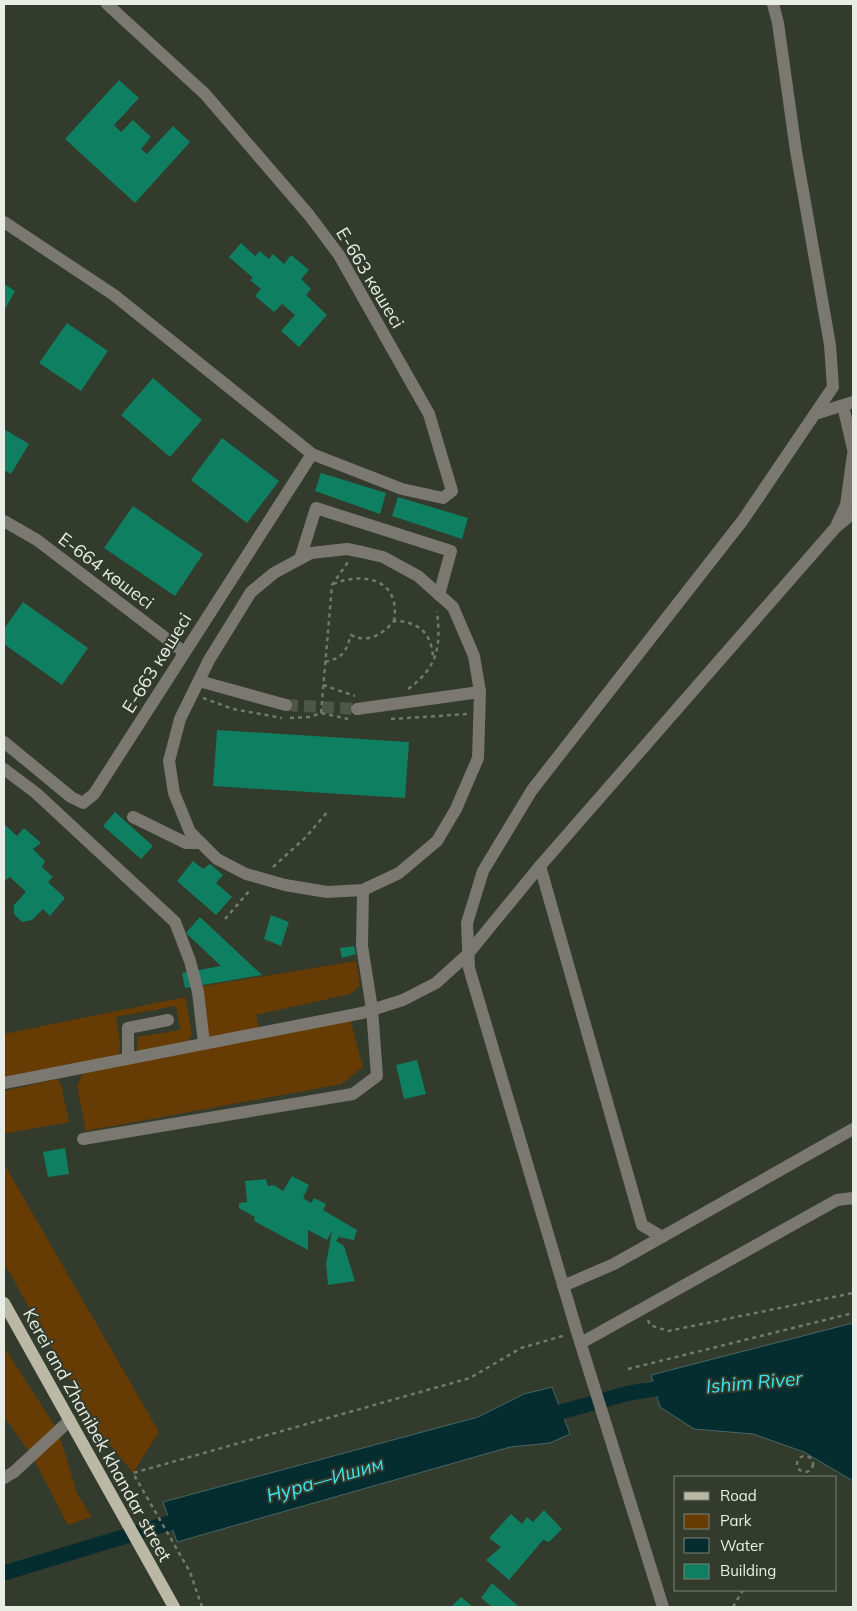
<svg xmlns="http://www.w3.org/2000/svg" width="857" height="1611" viewBox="0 0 857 1611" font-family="Mulish,sans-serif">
<rect width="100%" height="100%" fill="#323b2c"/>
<g fill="#673b04">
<polygon points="356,961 360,986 350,994 256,1015 259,1028 137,1051 137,1037 180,1030 176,1006 116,1017 120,1041 119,1055 4,1077 4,1034 185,997 192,1034 188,1041 208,1038 197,987"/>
<polygon points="350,1019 363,1067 342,1084 86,1131 77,1086 83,1073"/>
<polygon points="57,1079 61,1085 69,1122 4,1134 4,1091"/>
<polygon points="4,1164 159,1432 133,1473 99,1431 4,1263"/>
<polygon points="4,1347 58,1431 77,1493 91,1517 68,1525 32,1456 4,1416"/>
</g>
<g fill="#052c2e" stroke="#496665">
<polygon points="853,1323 853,1481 804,1452 753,1434 694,1429 660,1407 655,1390 631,1397 629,1388 653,1381 651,1375"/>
<polygon points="552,1387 570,1434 550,1443 510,1447 177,1542 163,1502 478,1417 524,1394"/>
</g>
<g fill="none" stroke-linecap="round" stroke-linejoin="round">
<g stroke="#052c2e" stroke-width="15">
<polyline points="543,1417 629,1393 655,1389"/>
<polyline points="4,1573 189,1517"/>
</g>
</g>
<g fill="#0f7f61">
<polygon points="119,80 139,98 114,125 121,132 133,120 151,137 141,149 147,154 173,126 190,142 135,203 65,139"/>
<polygon points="241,243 255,256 260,251 269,259 273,254 284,264 291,255 309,270 301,279 311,289 306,295 327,315 299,347 281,331 295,315 282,304 274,312 255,296 261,289 250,280 253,278 229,257"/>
<polygon points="4,284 15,291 4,311"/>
<polygon points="67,323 108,351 81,391 39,363"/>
<polygon points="153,378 202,420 170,457 121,415"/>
<polygon points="4,429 29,444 11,474 4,470"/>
<polygon points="222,438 279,481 247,523 191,480"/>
<polygon points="321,473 386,493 380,514 315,491"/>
<polygon points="398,497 468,518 462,539 392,516"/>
<polygon points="133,506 203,554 175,596 104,548"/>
<polygon points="23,602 88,648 62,685 4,644 4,629"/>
<polygon points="217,730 409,742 405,798 213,786"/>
<polygon points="115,812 153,846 141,859 103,826"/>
<polygon points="4,824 17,836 24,828 41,843 33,849 45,861 42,867 53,877 48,882 65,898 50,916 43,909 32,920 22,922 14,914 14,905 26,892 10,877 4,881"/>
<polygon points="193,861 203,869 210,864 223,875 216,883 232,897 216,915 177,881"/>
<polygon points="271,915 289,922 281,946 264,939"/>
<polygon points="200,917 262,975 185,988 182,973 221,966 186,933"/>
<polygon points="354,946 356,954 342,958 340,948"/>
<polygon points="417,1060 426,1094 404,1099 396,1065"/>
<polygon points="65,1148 69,1174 48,1177 43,1152"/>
<polygon points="292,1176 309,1185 303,1198 311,1203 314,1198 326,1204 323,1210 357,1230 354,1240 339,1237 336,1241 344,1246 355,1281 328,1285 326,1264 332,1231 327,1240 308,1230 308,1250 254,1221 255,1217 239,1208 239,1203 247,1202 245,1181 266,1179 268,1186 274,1185 283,1191"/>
<polygon points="544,1510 562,1529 549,1542 543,1540 509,1580 486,1560 501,1547 489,1538 511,1514 522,1524 527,1517 533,1522"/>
<polygon points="492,1583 519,1607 492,1607 481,1598"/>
<polygon points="461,1597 473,1607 451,1607"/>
</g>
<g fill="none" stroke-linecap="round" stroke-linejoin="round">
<polyline stroke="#4d5648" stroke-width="12" stroke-dasharray="12 6" stroke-linecap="butt" points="286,705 357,709"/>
<g stroke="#727a6d" stroke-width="2.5" stroke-dasharray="4 4" stroke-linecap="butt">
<path d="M333,584C365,571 401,580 394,621"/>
<path d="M325,662C344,657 345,653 351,635C368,644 383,634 394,621C419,621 432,634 433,658"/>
<polyline points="323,685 355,696"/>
<path d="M408,689C438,667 441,647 437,611"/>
<polyline points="203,698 233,709 282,718"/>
<polyline points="321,713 332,585 348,562"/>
<polyline points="290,718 310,717 321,713 348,719"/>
<polyline points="391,719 468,714"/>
<polyline points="273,867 306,837 329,810"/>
<polyline points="225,919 251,889"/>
<polyline points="648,1320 650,1325 668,1331 853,1293"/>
<polyline points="628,1369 853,1313"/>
<circle cx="805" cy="1464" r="8"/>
<polyline points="202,1607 190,1572 133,1473 470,1378 521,1348 566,1335"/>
<polyline points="733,1607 743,1590"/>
<polyline points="851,1607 853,1607"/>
</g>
<g stroke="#7a7870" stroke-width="12">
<polyline points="4,222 114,295 312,454 402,489 443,498 452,491 429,414 339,255 309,215 205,94 107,4"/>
<polyline points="843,406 853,449"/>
<polyline points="815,414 853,402"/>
<polyline points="4,521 37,540 184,652"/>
<polyline points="837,524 846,505 853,454"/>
<polyline points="300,559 316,508 451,551 439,595"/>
<polyline points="199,681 286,705"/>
<polyline points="357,709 480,692"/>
<polyline points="4,742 71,797 83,803 94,794 312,454"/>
<polyline points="4,769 36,793 175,922 190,961 198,992 204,1043"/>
<polyline points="133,817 186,843 201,843"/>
<polyline points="540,866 642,1225 662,1237"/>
<polyline points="128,1057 128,1028 168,1020"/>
<polyline points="4,1083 362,1013 403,1000 436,983 467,955 540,866 836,527 853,513"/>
<polyline points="83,1139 353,1094 377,1076 372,1009 362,946 363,890 399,873 437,841 456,809 478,758 480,692 474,656 453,607 418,576 383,557 362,552 347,549 311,553 274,573 251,592 209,660 180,719 169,761 174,793 190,832 217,859 246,874 285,885 327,892 363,890"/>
<polyline points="563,1286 614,1264 853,1129"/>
<polyline points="581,1343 837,1200 853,1198"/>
<polyline points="4,1478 14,1472 70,1420"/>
<polyline points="663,1607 577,1332 469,968 467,923 483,871 532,790 743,520 833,387 830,345 796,151 778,23 773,4"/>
</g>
<polyline stroke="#bbb8a6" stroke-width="12" points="4,1303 174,1607"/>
</g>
<g text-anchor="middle" stroke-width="4" stroke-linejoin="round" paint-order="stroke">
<g font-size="18" fill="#e8eee5" stroke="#323b2c">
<text transform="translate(370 278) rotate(59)" y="6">Е-663 көшесі</text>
<text transform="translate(106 571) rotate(37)" y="6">Е-664 көшесі</text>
<text transform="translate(157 663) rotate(-58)" y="6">Е-663 көшесі</text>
<text transform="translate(97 1435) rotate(61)" y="6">Kerei and Zhanibek khandar street</text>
</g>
<g font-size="19" font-style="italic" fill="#3ae8f4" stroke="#323b2c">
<text transform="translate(754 1382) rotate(-5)" y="7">Ishim River</text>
<text transform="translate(325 1479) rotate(-16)" y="7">Нура—Ишим</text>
</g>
</g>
<rect width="857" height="1611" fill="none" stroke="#e8eee5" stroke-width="10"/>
<rect x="674" y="1476" width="162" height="115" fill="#323b2c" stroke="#7b8376"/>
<rect x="684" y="1492" width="25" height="8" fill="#bbb8a6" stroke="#7b8376"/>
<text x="720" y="1501" font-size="15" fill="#e8eee5">Road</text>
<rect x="684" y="1514" width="25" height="15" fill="#673b04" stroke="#7b8376"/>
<text x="720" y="1526" font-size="15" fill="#e8eee5">Park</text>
<rect x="684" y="1538" width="25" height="15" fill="#052c2e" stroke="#7b8376"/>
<text x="720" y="1551" font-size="15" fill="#e8eee5">Water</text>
<rect x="684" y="1564" width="25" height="15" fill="#0f7f61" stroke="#7b8376"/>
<text x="720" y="1576" font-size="15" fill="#e8eee5">Building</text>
</svg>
